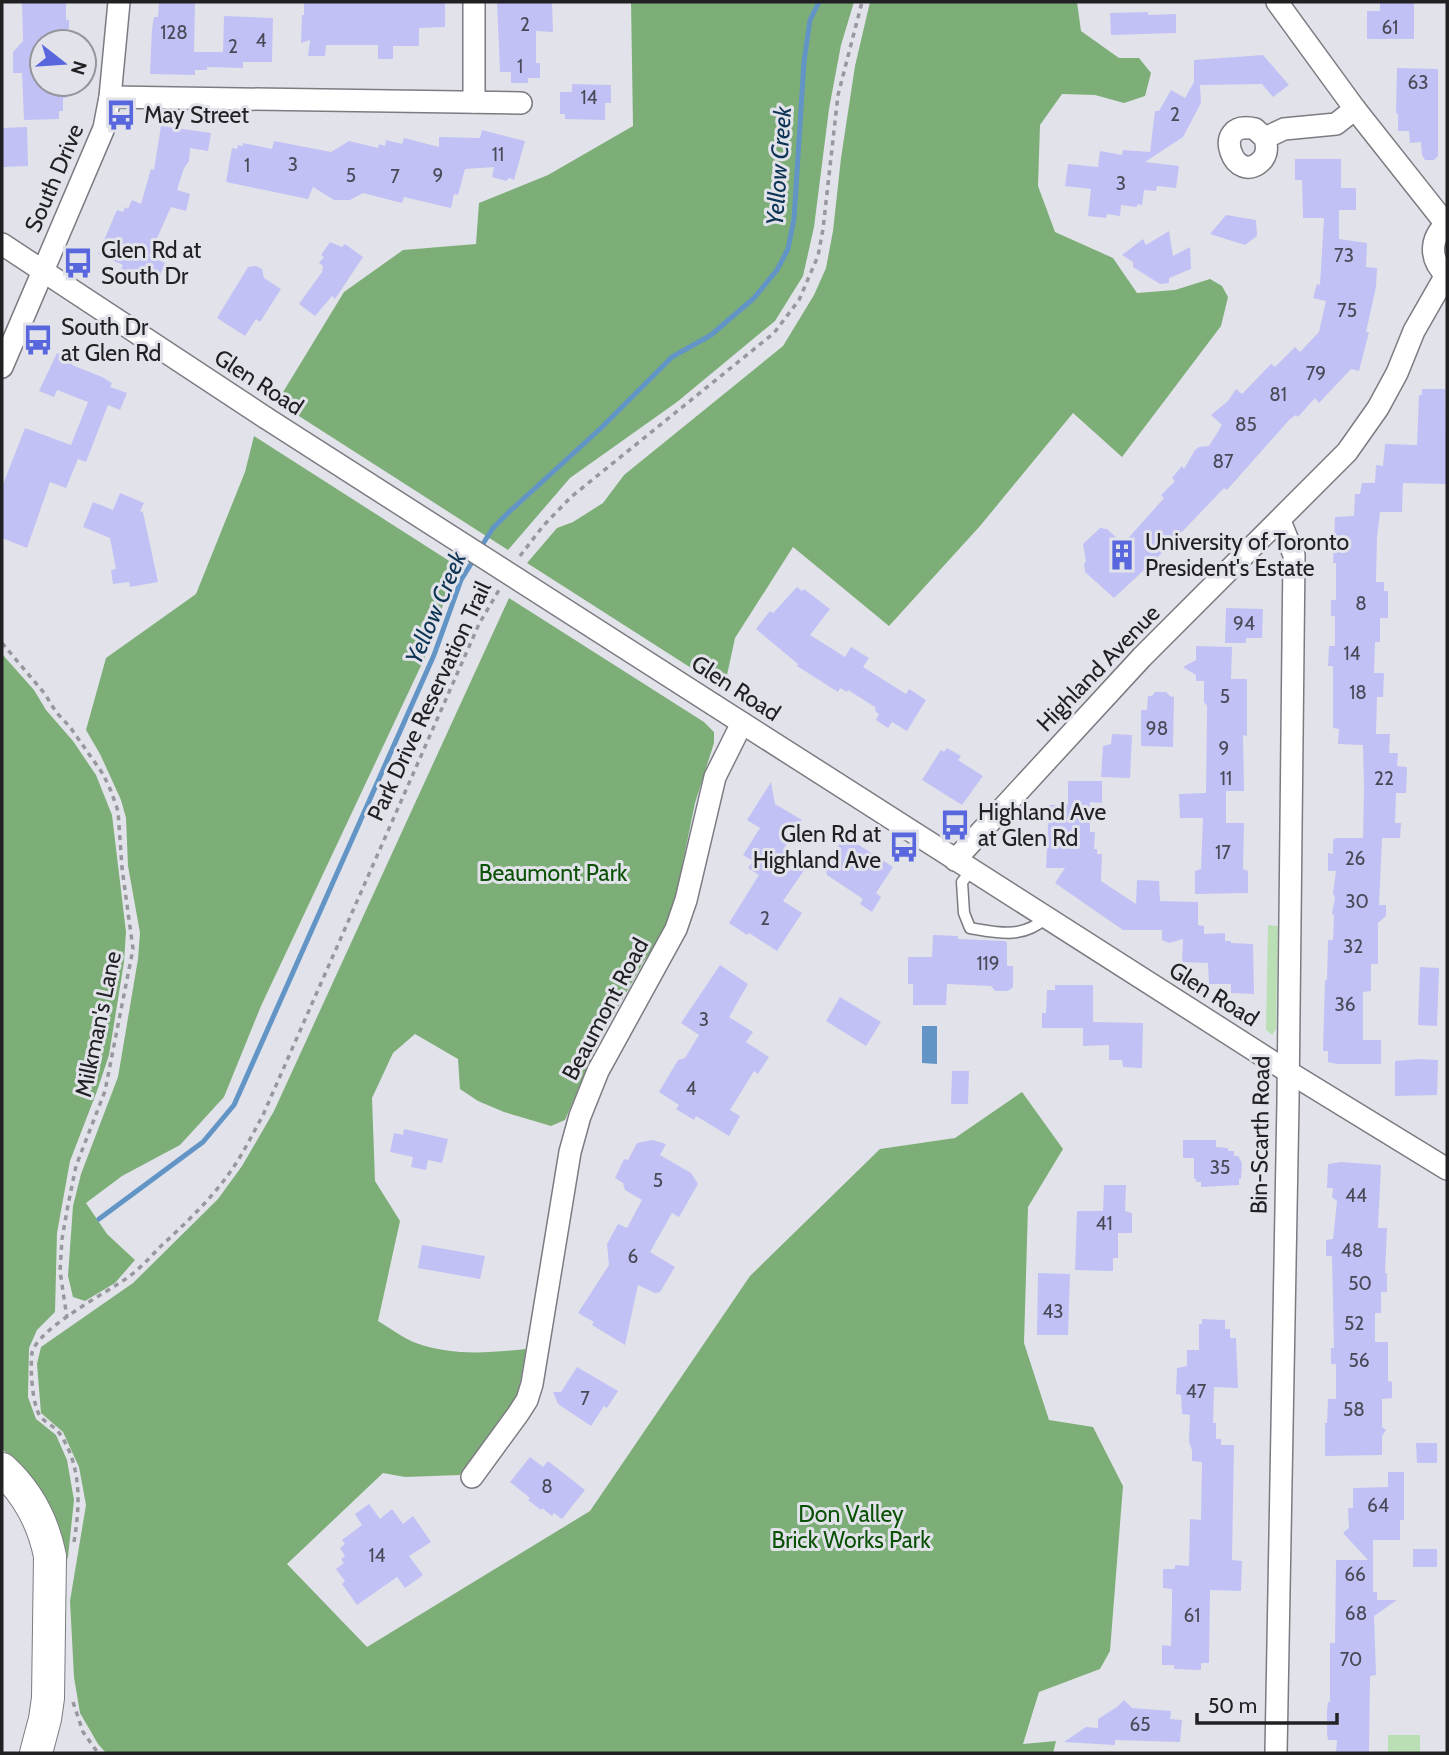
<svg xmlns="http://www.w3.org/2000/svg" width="1449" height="1755" viewBox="0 0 1449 1755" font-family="Cabin,sans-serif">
<rect width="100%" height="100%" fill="#e2e3ea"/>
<g fill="#badfb5">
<polygon points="1268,925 1278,926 1276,1029 1272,1035 1266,1030"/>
<rect x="1388" y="1735" width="32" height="18"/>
</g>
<g fill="#7eae78">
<polygon points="631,2 854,2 841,45 829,109 814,227 803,276 775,321 677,402 570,478 508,550 277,402 344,292 403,250 476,244 479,203 548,175 633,126"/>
<polygon points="870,2 1077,2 1081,31 1119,58 1139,58 1151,73 1145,96 1124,103 1095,95 1062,94 1040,125 1038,186 1055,232 1113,258 1137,293 1175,290 1210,279 1222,286 1228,297 1221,326 1122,457 1073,413 980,526 889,626 793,547 735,638 724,689 527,563 557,528 573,522 603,503 624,475 783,346 814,295 826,268 833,231 841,158 855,66"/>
<polygon points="254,436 454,564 434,638 261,1006 224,1097 180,1145 122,1176 86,1203 107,1234 135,1260 115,1283 85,1301 73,1297 68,1276 73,1206 81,1174 118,1077 138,959 140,933 128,866 126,818 121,800 100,754 86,730 106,658 196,594 245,472"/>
<path d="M509,598L704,722L714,732V743L695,803L676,896L662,936L644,961L599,1041L565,1120L551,1126L504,1112L478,1101L460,1089L458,1059L415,1034L393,1053L372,1098L375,1181L400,1221L378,1321C390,1328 403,1338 416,1343C452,1356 488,1353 526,1349L519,1390L508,1414L460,1475L405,1477L383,1473L287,1564L367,1647L590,1511L750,1276L880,1149L955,1138L1022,1092L1063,1149L1028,1207L1024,1343L1049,1420L1093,1427L1123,1486L1110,1651L1100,1669L1039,1692L1023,1744L1056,1741L1053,1753H106L98,1744L80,1713L74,1677L70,1601L86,1505L79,1467L63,1432L41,1413L37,1364L41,1347L133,1283L218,1199L242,1166L274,1111Z"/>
<polygon points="2,654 34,690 46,710 73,741 96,775 112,815 126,932 124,962 109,1055 97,1091 70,1161 57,1233 55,1312 37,1330 29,1348 28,1397 36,1419 56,1435 67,1460 74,1500 68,1557 61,1575 50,1514 34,1480 2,1449"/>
</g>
<polygon fill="#6295c6" points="922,1026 937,1026 937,1064 922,1063"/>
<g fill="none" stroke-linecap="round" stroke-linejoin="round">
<g stroke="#6295c6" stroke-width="5">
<polyline points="479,550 493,528 510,511 600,429 672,357 711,335 754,298 777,270 788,249 794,219 804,62 810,20 819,2"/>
<polyline points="99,1219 203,1142 234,1105 434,655 461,580 474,559"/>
</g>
</g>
<g fill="#c1c1f5">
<polygon points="22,2 66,2 66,20 69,20 69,35 64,35 64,42 42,42 42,84 65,84 66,98 63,98 63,111 59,111 59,119 24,120 22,73 13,73 13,52 23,41"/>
<polygon points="159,2 195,2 194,52 223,52 224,16 273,18 272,62 243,62 243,68 207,67 207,70 195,70 195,75 150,74 152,29 154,17 158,17"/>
<polygon points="315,2 445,2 445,27 419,28 419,46 393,46 393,59 378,59 378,45 326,45 325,56 308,56 310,40 301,43 302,15 304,15 304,3"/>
<polygon points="497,2 552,2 553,32 536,31 536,63 540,63 540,78 528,78 528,83 511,83 511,72 500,72"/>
<polygon points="1380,3 1414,3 1414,39 1367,39 1367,11 1380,11"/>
<polygon points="1148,12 1148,15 1176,14 1176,33 1111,35 1110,13"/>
<polygon points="1263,55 1289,85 1273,97 1262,84 1200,85 1201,103 1183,137 1145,162 1179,166 1176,188 1157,186 1156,191 1144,190 1142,205 1137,204 1137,207 1121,205 1120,216 1107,214 1106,218 1088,216 1091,189 1065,186 1068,164 1098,167 1100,151 1122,155 1123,150 1150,152 1155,111 1159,111 1171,90 1185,98 1194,82 1194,60"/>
<polygon points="1397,68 1438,69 1438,156 1434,160 1425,160 1422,155 1421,142 1410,143 1409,131 1398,131 1398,114 1396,113"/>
<polygon points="572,84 611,85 611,103 605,103 605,120 565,119 565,114 560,114 560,92 572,92"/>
<polygon points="161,126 211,133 208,151 190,148 189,161 184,168 177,190 190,194 186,211 171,207 149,256 165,263 156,285 121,269 123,265 98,254 117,210 123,212 125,207 128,209 132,200 141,204 151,169 154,170"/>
<polygon points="27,127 28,166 2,167 2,128"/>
<polygon points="482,130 525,141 514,180 509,178 506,181 492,177 494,167 465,169 458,195 454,194 451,208 404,197 402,203 363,193 350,200 334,200 313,187 308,199 226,182 232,148 237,149 238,145 243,146 243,143 272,149 274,141 331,152 349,141 378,148 379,144 385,146 386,140 402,144 404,138 439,147 439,137 480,138"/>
<polygon points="1295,159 1341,159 1341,188 1356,188 1356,210 1339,210 1339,239 1367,243 1366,267 1377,268 1376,287 1366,332 1369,332 1359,371 1351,369 1319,403 1315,398 1298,417 1296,415 1290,419 1227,490 1224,488 1158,557 1114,598 1085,572 1084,564 1086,561 1083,544 1100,528 1107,529 1123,544 1164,498 1161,495 1175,481 1172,478 1182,466 1184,469 1195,450 1199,447 1209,446 1222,425 1211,415 1228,401 1236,389 1242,394 1271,364 1275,367 1295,347 1300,352 1319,332 1326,301 1313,298 1317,284 1320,285 1324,218 1303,218 1302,180 1295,180"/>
<polygon points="1226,215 1256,220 1257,236 1245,245 1210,234"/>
<polygon points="1169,231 1173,256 1190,247 1191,269 1169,278 1169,283 1160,284 1133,267 1133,262 1122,255 1143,239 1146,245"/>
<polygon points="330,242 342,247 345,244 363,257 335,299 332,296 315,316 299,304 322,272 323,266 319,263 324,257 321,255"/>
<polygon points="256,266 262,269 264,278 281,289 260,322 256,319 245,336 217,318 248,267"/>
<polygon points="57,353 74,359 72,365 102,377 112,383 110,387 127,393 120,410 108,405 86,462 78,459 66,488 50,482 27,548 2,538 2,487 25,428 71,445 88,402 57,390 54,397 39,391"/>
<polygon points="1422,389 1445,389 1447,484 1403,483 1402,512 1380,512 1377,538 1376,582 1384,582 1384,591 1388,591 1388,618 1380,618 1380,642 1375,642 1374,673 1384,673 1383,697 1377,697 1376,734 1390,734 1389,753 1398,753 1397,766 1407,767 1406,793 1396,793 1395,823 1401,823 1400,838 1382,838 1379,905 1386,905 1386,916 1378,923 1378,964 1371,964 1371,991 1363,992 1363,1040 1381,1040 1381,1064 1337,1064 1328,1062 1328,1051 1323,1051 1325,980 1327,980 1328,940 1333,940 1334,916 1332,913 1335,898 1333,893 1336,871 1328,871 1328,853 1333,854 1333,840 1336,838 1363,838 1364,790 1363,745 1338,744 1339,729 1333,728 1333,666 1328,666 1329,646 1335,646 1335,616 1331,616 1331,600 1336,600 1336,563 1333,563 1335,517 1354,516 1355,494 1360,494 1362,483 1375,483 1376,465 1383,466 1385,444 1417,445 1419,395 1422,395"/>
<polygon points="120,493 144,503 140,511 143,512 158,582 130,587 129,582 113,584 111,570 116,569 110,538 83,527 93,502 113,510"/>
<polygon points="797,587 802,591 804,589 830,609 810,635 845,657 851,647 869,658 863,667 906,694 909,689 926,700 907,731 892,722 888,728 876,720 879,714 876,712 875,707 848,690 847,692 840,688 838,692 797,666 798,664 756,629 770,611 773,613"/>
<polygon points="1226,608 1263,609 1262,638 1246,638 1246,643 1225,643"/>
<polygon points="1196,646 1232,647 1231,679 1247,679 1247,736 1243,735 1244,791 1226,791 1226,823 1244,823 1243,869 1248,871 1248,893 1195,894 1195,871 1201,869 1203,818 1180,818 1179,794 1206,793 1207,706 1204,702 1204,681 1196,681 1196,675 1183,667 1196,660"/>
<polygon points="1155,692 1166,692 1170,696 1174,697 1173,747 1141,746 1141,710 1147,710 1148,696 1152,696"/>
<polygon points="1112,734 1132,735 1130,778 1101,777 1103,746 1111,744"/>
<polygon points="947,748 961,756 958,760 983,776 962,805 922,780 941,750 944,752"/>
<polygon points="1068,781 1102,781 1102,803 1090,802 1090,832 1095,832 1094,849 1097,849 1097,854 1102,854 1101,881 1136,904 1137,880 1159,881 1160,901 1198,902 1198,925 1204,926 1204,934 1225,933 1225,941 1231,941 1231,943 1253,944 1254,994 1231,993 1231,984 1209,984 1208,963 1182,962 1183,939 1169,943 1162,940 1162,930 1123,930 1055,883 1065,868 1046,868 1049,805 1068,805"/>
<polygon points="771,782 775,804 802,820 783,850 807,866 783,901 802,913 777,951 749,933 747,935 729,923 759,875 748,868 753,861 743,855 760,828 747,820"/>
<polygon points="845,836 893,867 876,893 881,897 872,912 860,904 863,899 827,875 825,866"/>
<polygon points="933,935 958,936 958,939 1005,941 1007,943 1007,966 1013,966 1013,987 1008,991 995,991 991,986 947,984 946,1005 913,1005 913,984 908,984 908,957 932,957"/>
<polygon points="720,965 748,984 729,1017 753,1032 746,1042 769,1057 758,1074 754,1071 730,1110 740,1116 729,1136 696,1116 694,1120 676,1109 679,1105 659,1092 678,1060 685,1058 699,1035 681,1023"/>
<polygon points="1420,967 1439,968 1437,1026 1418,1025"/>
<polygon points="1055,985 1093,985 1093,1022 1143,1023 1142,1068 1123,1067 1122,1060 1109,1060 1109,1045 1083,1046 1083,1028 1042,1028 1042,1013 1046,1013 1047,990 1055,990"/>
<polygon points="840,997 881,1022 866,1046 826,1021"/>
<polygon points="1419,1059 1438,1060 1437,1095 1395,1096 1395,1061"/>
<polygon points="952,1071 969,1071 968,1104 951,1104"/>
<polygon points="404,1129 448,1139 442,1163 428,1160 426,1170 411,1167 413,1157 390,1152 394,1133 403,1135"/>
<polygon points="652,1140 666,1144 660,1155 691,1173 698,1184 679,1217 672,1213 650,1252 675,1267 660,1292 655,1293 638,1285 625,1345 592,1325 594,1322 578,1313 609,1265 607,1244 618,1224 627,1228 642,1200 625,1190 623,1183 615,1178 624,1159 628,1160 637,1143"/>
<polygon points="1183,1140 1216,1140 1216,1147 1228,1148 1228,1151 1234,1151 1234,1156 1238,1156 1242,1163 1241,1179 1239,1179 1239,1185 1201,1187 1201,1182 1196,1182 1196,1179 1194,1179 1194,1158 1183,1158"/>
<polygon points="1341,1162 1381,1165 1378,1228 1387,1228 1385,1273 1387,1273 1387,1292 1381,1292 1381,1313 1375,1313 1375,1342 1388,1342 1388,1381 1392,1382 1392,1398 1382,1399 1382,1427 1386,1430 1382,1436 1382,1455 1325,1456 1325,1423 1327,1423 1328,1399 1336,1399 1336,1364 1331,1364 1331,1348 1334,1348 1332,1256 1326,1256 1326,1240 1333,1239 1337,1201 1332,1197 1333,1188 1327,1188 1328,1164"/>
<polygon points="1104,1185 1126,1185 1125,1211 1132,1213 1132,1233 1118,1233 1118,1258 1113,1258 1113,1271 1075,1270 1077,1211 1103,1211"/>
<polygon points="422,1245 485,1256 480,1279 418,1268"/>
<polygon points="1038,1273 1070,1274 1068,1335 1037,1335"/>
<polygon points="1202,1319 1225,1320 1225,1329 1230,1329 1230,1338 1236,1338 1238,1388 1214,1387 1213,1423 1216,1423 1216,1439 1221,1439 1221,1445 1234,1445 1232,1560 1242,1561 1241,1591 1210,1590 1209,1663 1201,1663 1201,1670 1174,1669 1174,1665 1162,1665 1162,1645 1171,1646 1172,1604 1172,1589 1163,1588 1163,1569 1175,1569 1175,1565 1189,1566 1190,1519 1201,1520 1202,1462 1192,1461 1192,1450 1189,1442 1190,1415 1182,1414 1181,1395 1176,1394 1177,1368 1187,1366 1187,1350 1199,1350 1199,1324 1202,1324"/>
<polygon points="577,1367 618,1391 607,1408 604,1406 591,1426 558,1404 553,1392 561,1392"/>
<polygon points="1416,1443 1437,1443 1437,1463 1417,1463"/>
<polygon points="530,1457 543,1467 548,1461 585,1490 562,1519 554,1513 552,1516 542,1508 541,1510 528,1500 530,1498 510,1482"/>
<polygon points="1388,1472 1404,1472 1404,1520 1400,1520 1400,1540 1373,1540 1373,1592 1377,1592 1377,1600 1397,1600 1374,1616 1376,1675 1370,1676 1369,1753 1336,1753 1337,1740 1328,1740 1327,1733 1327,1710 1328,1702 1330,1702 1330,1643 1335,1643 1336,1560 1368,1560 1343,1533 1349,1528 1348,1508 1353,1508 1353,1488 1388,1487"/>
<polygon points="369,1504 380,1519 392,1509 403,1524 413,1516 431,1542 409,1556 423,1575 405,1588 397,1577 357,1605 342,1584 345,1581 336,1569 344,1563 341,1559 345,1556 340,1548 345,1544 342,1540 362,1525 355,1514"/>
<rect x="1413" y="1549" width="24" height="18"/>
<polygon points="1124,1700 1132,1708 1171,1711 1170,1719 1182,1720 1180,1742 1115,1740 1115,1745 1064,1742 1086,1727 1098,1728 1098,1719 1117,1707"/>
</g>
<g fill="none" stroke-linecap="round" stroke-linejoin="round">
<g stroke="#7b7b82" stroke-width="13">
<path id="service" d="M971,871L962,882L964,913L970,928C999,933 1022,939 1046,918"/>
</g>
<g stroke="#7b7b82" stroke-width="24">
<g id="minor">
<polyline points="474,2 474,102"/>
<polyline points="1277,2 1355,109 1446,224"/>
<polyline points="110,97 521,103"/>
<path d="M1265,138C1267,145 1268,152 1263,159C1235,191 1208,118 1255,129L1265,138L1284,129L1336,124L1355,109"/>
<path d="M1447,223C1429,239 1429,260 1447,276"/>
<polyline points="2,244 266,418"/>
<polyline points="2,367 104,128 110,97 119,2"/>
<polyline points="714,705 1287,1071 1447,1169"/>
<polyline points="955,860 1142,657 1347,452 1378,408 1397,373 1414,331 1446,275"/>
<polyline points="472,1477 518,1414 527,1400 532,1384 570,1152 580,1116 598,1071 676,929 686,900 715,777 742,723"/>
<polyline points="1276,1753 1288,1101 1294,555 1280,521"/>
</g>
</g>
<g stroke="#7b7b82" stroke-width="34">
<path id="primary" d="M2,1469C28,1493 43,1521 50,1556L48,1698L45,1719L36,1753"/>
</g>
<g stroke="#97979d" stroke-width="3.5" stroke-dasharray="5 5" stroke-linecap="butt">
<polyline points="520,556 543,526 571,497 774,333 799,300 818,256 823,229 838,95 862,2"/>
<polyline points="2,643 45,694 56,712 70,727 103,774 111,791 118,811 122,868 133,949 105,1091 76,1166 68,1205 62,1239 60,1271 67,1318"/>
<path d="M74,1542C80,1505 82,1467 60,1434C55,1426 45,1423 40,1416C32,1404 30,1367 32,1353C37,1329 106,1293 127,1278C140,1269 151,1256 162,1245C185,1224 210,1200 228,1175C242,1156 252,1135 263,1115L479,624L499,590"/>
<polyline points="73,1702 83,1732 98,1753"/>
</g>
<use href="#service" stroke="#fff" stroke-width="10"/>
<use href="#minor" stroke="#fff" stroke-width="21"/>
<use href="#primary" stroke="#fff" stroke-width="32"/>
<g stroke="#7b7b82" stroke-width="24" stroke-linecap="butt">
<polyline id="minor-bridge" points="266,418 714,705"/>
</g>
<use href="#minor-bridge" stroke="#fff" stroke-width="21"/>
</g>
<defs>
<g id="bus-bare" transform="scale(2.415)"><path d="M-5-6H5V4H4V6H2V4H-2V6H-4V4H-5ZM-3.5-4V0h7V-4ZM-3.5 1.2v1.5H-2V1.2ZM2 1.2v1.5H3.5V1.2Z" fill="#5867dd" stroke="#e2e3ea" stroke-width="2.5" paint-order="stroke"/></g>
<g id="building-bare" transform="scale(2.415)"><path d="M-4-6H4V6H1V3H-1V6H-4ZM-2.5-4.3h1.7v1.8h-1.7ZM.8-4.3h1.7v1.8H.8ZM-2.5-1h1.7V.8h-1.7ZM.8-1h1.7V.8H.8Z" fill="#5867dd" stroke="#e2e3ea" stroke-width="2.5" paint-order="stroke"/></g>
</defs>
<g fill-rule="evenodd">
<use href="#bus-bare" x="121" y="115"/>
<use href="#bus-bare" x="78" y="263"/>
<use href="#bus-bare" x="38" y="340"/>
<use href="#building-bare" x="1122" y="555"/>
<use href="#bus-bare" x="955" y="825"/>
<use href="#bus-bare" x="904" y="847"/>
</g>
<g text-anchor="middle" stroke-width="6" stroke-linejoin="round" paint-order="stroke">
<g font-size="19" fill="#494958">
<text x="525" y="31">2</text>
<text x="1390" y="34">61</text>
<text x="174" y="39">128</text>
<text x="261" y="47">4</text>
<text x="233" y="53">2</text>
<text x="520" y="73">1</text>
<text x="1418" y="89">63</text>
<text x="589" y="104">14</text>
<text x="1175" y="121">2</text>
<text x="498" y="161">11</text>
<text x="293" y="171">3</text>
<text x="247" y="172">1</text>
<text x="351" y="182">5</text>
<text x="438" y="182">9</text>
<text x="395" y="183">7</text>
<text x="1121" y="190">3</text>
<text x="1344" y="262">73</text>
<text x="1347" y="317">75</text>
<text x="1316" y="380">79</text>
<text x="1278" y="401">81</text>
<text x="1246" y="431">85</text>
<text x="1223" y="468">87</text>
<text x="1361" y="610">8</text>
<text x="1244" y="630">94</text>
<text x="1352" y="660">14</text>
<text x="1358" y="699">18</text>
<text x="1225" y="703">5</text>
<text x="1157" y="735">98</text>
<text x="1224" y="755">9</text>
<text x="1226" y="785">11</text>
<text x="1384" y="785">22</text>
<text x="1223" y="859">17</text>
<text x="1355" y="865">26</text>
<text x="1357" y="908">30</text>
<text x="765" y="925">2</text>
<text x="1353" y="953">32</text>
<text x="988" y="970">119</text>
<text x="1345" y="1011">36</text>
<text x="704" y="1026">3</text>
<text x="691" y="1095">4</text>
<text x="1220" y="1174">35</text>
<text x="658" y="1187">5</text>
<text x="1356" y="1202">44</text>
<text x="1104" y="1230">41</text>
<text x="1352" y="1257">48</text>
<text x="633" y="1263">6</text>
<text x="1360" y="1290">50</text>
<text x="1053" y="1318">43</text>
<text x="1354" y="1330">52</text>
<text x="1359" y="1367">56</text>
<text x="1196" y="1398">47</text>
<text x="585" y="1405">7</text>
<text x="1354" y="1416">58</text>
<text x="547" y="1493">8</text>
<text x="1378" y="1512">64</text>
<text x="377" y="1562">14</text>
<text x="1355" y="1581">66</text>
<text x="1356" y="1620">68</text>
<text x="1192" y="1622">61</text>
<text x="1351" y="1666">70</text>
<text x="1140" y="1731">65</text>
</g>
<g font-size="23" fill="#212124" stroke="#e2e3ea" text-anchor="start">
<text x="144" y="123">May Street</text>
<text x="101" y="258">Glen Rd at<tspan x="101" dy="26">South Dr</tspan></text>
<text x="61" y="335">South Dr<tspan x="61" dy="26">at Glen Rd</tspan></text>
<text x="1145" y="550">University of Toronto<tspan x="1145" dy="26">President's Estate</tspan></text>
<text x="978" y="820">Highland Ave<tspan x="978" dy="26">at Glen Rd</tspan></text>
<text x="881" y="842" text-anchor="end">Glen Rd at<tspan x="881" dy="26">Highland Ave</tspan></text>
</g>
<g font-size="23" fill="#212124" stroke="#e2e3ea">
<text transform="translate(54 178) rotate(-67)" y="8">South Drive</text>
<text transform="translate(259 382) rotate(33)" y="8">Glen Road</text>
<text transform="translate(1098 668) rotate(-46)" y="8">Highland Avenue</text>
<text transform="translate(736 688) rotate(33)" y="8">Glen Road</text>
<text transform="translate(429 701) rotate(-65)" y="8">Park Drive Reservation Trail</text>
<text transform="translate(1214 994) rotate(32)" y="8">Glen Road</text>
<text transform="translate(605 1009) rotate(-62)" y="8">Beaumont Road</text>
<text transform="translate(98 1024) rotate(-78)" y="8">Milkman's Lane</text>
<text transform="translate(1260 1135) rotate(-89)" y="8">Bin-Scarth Road</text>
</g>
<g font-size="23" fill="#0b5106" stroke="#e2e3ea">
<text x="553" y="881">Beaumont Park</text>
<text x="851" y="1522">Don Valley<tspan x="851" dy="26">Brick Works Park</tspan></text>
</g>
<g font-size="24" font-style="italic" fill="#0d3455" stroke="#e2e3ea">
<text transform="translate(779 166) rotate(-86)" y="8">Yellow Creek</text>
<text transform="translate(436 608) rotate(-67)" y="8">Yellow Creek</text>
</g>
</g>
<rect width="1449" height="1755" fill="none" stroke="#212124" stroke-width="7"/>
<g transform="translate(63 63) rotate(107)"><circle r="33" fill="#e2e3ea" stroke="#95959b" stroke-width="2"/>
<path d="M0-5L12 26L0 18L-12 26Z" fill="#5867dd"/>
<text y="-10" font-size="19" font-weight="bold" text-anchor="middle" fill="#212124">N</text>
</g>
<path d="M1197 1713v10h140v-10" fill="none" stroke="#212124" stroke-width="3.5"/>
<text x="1208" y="1713" font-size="21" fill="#212124" stroke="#e2e3ea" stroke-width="5" paint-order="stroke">50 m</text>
</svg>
